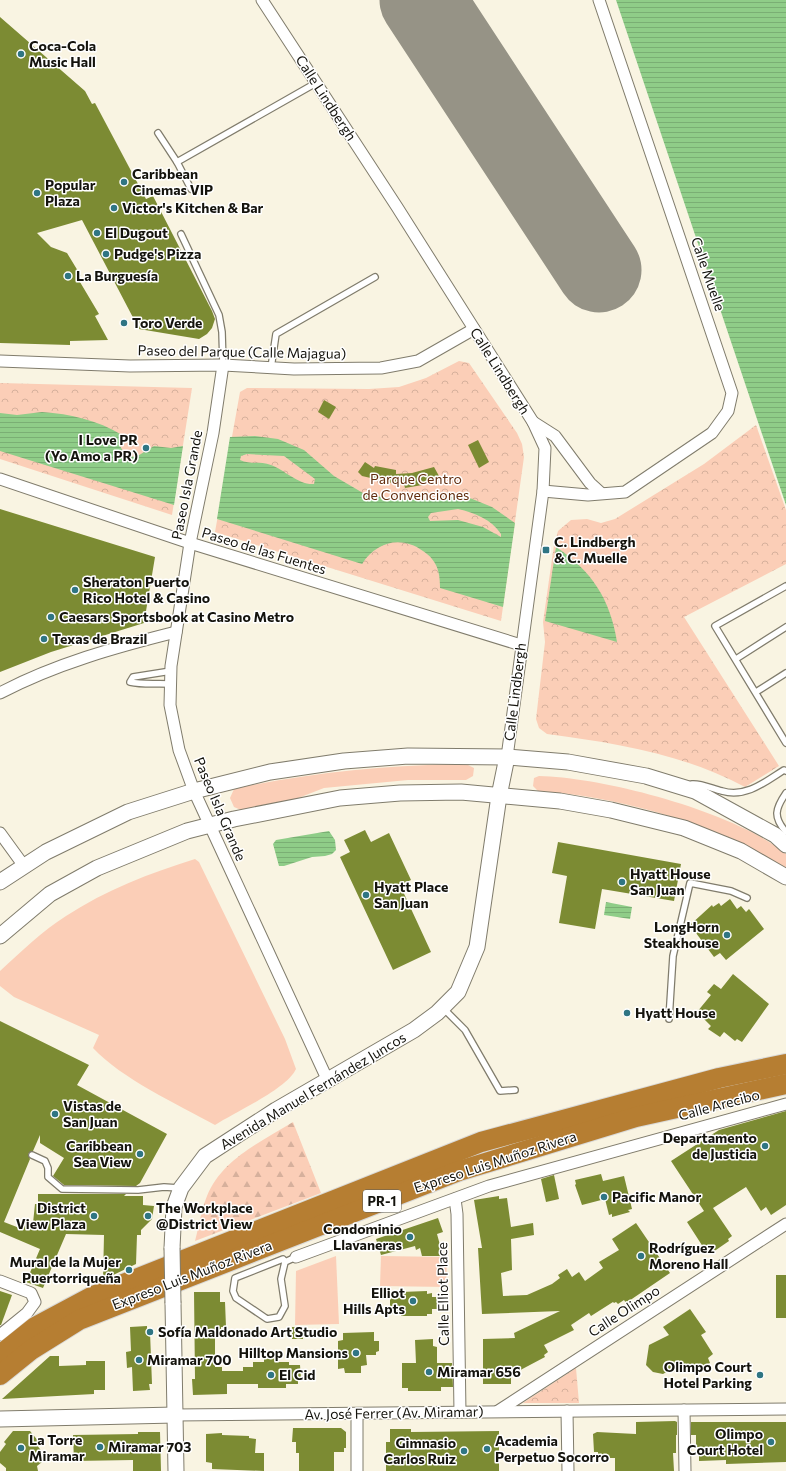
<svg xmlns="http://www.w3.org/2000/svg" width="786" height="1471" viewBox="0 0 786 1471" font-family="Commissioner,sans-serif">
<defs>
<pattern id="forest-firs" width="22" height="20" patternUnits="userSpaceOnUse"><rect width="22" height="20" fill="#fbceb7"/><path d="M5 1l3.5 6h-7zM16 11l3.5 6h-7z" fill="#d6b09c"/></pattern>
<pattern id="park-crowns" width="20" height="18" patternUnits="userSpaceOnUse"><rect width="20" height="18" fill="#fbceb7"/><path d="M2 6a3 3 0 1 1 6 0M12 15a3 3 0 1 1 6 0" fill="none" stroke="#d6b09c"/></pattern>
<pattern id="water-rules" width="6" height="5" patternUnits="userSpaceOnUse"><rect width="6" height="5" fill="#8fcd88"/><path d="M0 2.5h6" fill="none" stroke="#7aaf74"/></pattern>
</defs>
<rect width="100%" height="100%" fill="#f9f4e2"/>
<g fill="#fbceb7">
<path d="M453,764L468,765L474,768L473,776L466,780H408L324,788L293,800L241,810L234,807L230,798L234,789L238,788C309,773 380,766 453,764Z"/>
<path d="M539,776C603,777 736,812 786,854V868C712,824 624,797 538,791L533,786L534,778Z"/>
<path d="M195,859L199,862L285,1039L296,1069C287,1089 235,1112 215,1125C177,1104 122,1079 93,1048L99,1035L14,997L0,986V971C21,952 42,931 66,916C106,890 150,873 195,859Z"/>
<polygon points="336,1256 339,1324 295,1325 296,1271"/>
<polygon points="381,1256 447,1257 446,1287 380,1286"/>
</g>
<path fill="url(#forest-firs)" d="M293,1122L321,1193L195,1241C199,1227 201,1210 207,1196C222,1159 261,1142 293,1122Z"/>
<g fill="url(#park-crowns)">
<polygon points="459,361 469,363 517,433 522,444 524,457 501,621 215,532 240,392 247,388 369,389 399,387 426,378"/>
<polygon points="0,383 192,388 172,515 0,459"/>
<path d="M756,425L786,510V564L684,617L779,766L745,787C684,754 615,743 547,734L539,728L536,719L545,642L543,622L554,545L558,531L571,520L587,519L601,523L615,519L704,464Z"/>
<polygon points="576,1368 579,1403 523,1403"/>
</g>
<g fill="url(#water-rules)" fill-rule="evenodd">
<polygon points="616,0 786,0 786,505"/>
<path d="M42,412C71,414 97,420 122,435L120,446L124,453L129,456L136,457L154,446L171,448L183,446L174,505L0,451V413L17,415Z"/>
<path d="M255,436L278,439L304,450L334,476L363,493L386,498L411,500L465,496L492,507L515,523L503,607L440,588C440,578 439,567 432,559C430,556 426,553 423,551C401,535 376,542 362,564L217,519L230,437ZM247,454L284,456L315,479L314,484C298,485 285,470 271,465C261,461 250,465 240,460L241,456ZM458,509C475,513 491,519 501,534V537L483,527L458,520L430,521L428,517L431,513Z"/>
<path d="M556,547C592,571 610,599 617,642L545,621Z"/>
<polygon points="329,831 335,840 336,850 332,854 325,856 312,857 284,866 279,866 273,844 276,840"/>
<polygon points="606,902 632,907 630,919 604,915"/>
</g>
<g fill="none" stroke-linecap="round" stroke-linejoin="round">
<polyline stroke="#969386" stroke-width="85" points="422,0 599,270"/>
</g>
<g fill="#7c8b33">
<polygon points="0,17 85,91 92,104 95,103 146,199 153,196 212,311 215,319 212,328 207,334 199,339 139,329 82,220 37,233 51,247 67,253 81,276 77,277 99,314 95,316 108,340 70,341 70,345 0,343"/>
<polygon points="324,400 336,407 329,419 318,412"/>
<polygon points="478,440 489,462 479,468 468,445"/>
<polygon points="365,462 374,468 375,466 396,470 396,474 412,473 434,467 439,476 428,482 428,484 405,488 404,484 397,484 362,476 358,472"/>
<polygon points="0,509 155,557 144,623 51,652 0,672"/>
<polygon points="365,830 371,842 389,833 411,880 400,885 431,952 393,970 340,857 350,852 344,840"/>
<polygon points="558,842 681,864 674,901 602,889 595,929 559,923 567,876 552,873"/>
<polygon points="730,899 737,909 741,906 746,912 749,909 764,929 726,960 720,953 714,957 690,925 712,905 713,907 719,903 721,906"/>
<polygon points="733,974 769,1004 742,1042 737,1039 735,1041 724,1032 720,1037 708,1029 711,1026 697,1012 711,995 707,992 714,984 721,989"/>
<polygon points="0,1021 89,1065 77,1085 167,1134 140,1183 136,1186 64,1185 53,1176 64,1158 40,1143 40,1135 33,1151 28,1154 30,1159 4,1222 22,1229 26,1220 33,1223 35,1204 38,1204 38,1194 126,1194 124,1196 143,1196 143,1205 154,1206 152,1219 141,1230 141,1235 137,1235 136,1264 105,1279 103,1280 104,1235 66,1234 43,1288 26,1282 40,1249 0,1232"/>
<polygon points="786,1111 786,1205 771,1215 766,1207 761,1211 746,1187 713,1208 732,1236 728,1239 729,1241 713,1252 712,1250 707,1253 687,1222 704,1211 671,1161 719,1130"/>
<polygon points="601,1174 603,1181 624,1176 632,1209 628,1210 630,1212 612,1217 612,1214 609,1215 605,1199 582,1205 575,1185 576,1184 575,1180"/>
<polygon points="554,1175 559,1199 546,1202 541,1179"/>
<polygon points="499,1196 499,1199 507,1198 511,1227 533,1223 534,1235 511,1239 512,1270 501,1273 503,1296 527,1295 552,1284 560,1278 558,1275 567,1269 572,1277 579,1272 585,1281 603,1268 599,1262 619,1250 612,1239 636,1223 670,1273 626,1303 624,1300 618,1304 616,1302 614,1303 613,1302 591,1316 589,1313 571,1325 574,1330 544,1345 548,1352 544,1355 545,1357 511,1375 511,1384 483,1384 483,1339 515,1338 514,1333 560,1311 482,1314 478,1248 482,1248 474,1200"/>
<polygon points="438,1218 443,1232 437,1234 443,1256 422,1256 420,1248 416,1250 415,1246 381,1255 376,1239"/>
<rect x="776" y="1275" width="10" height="43"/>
<polygon points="0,1291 12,1295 1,1325 0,1325"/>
<polygon points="427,1291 427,1294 432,1293 432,1297 437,1297 437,1309 432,1309 432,1314 427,1314 427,1316 401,1316 401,1314 390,1314 390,1294 401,1294 401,1292"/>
<polygon points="194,1292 220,1292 220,1302 225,1302 226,1327 221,1327 221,1336 215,1336 215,1367 222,1367 222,1371 243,1371 243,1367 253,1367 253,1362 264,1362 264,1355 279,1355 279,1362 289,1362 289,1365 300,1365 301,1379 298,1379 298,1384 286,1384 286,1388 258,1388 258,1384 227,1384 227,1394 193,1395 192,1379 195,1379"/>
<polygon points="690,1309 706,1332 701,1335 713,1354 708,1358 710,1363 691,1373 688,1367 676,1373 675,1371 672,1373 670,1370 663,1374 653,1372 646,1365 649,1345 669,1335 663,1327"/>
<polygon points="147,1326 147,1332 150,1332 152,1384 149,1384 150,1390 133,1391 132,1367 127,1368 126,1352 131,1351 130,1327"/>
<rect x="292" y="1327" width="11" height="12"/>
<polygon points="374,1332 374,1341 379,1341 379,1351 376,1352 376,1355 366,1355 367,1365 361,1366 361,1373 345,1373 344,1368 338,1369 338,1341 343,1340 343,1333"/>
<polygon points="433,1339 433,1346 437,1347 437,1363 452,1363 453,1387 441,1387 441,1391 408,1391 408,1388 402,1388 402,1363 416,1363 415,1340"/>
<polygon points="50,1356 59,1356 59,1366 86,1365 86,1361 105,1361 105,1390 94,1390 94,1394 2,1399"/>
<polygon points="675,1421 677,1422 677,1435 676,1435 676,1453 673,1453 674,1471 615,1471 615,1458 598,1458 598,1452 594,1452 593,1434 597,1432 636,1434 636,1422"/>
<polygon points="691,1422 786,1422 786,1462 726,1464 726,1460 699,1461 699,1447 696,1447 696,1435 691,1435"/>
<polygon points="293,1428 341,1428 346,1432 346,1448 344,1448 344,1452 334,1452 334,1471 299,1471 299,1453 296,1453 296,1442 292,1442"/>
<polygon points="390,1429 411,1429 411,1432 499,1431 499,1471 386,1471 386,1442 390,1442"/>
<polygon points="13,1431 30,1431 39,1442 36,1444 47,1458 37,1466 38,1471 6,1471 6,1468 0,1463 0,1452 6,1444 4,1442"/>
<polygon points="138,1432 160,1432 161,1471 133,1471 133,1460 74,1461 73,1435 138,1434"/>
<polygon points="222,1433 222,1435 249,1436 249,1438 256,1439 255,1453 264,1453 264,1471 212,1469 212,1463 206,1462 206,1434"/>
</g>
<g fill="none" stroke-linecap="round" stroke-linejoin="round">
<g stroke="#807c6c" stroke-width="8">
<g id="lane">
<polyline points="158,133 177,162"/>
<polyline points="191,189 177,162 316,83"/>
<polyline points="181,234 219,315 222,332 223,365"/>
<polyline points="271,368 276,334 375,277"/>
<polyline points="786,586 715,626 786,743"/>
<polyline points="736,659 786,627"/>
<path d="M171,684C157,683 143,685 130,682L133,677L171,671"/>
<polyline points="756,692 786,673"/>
<path d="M692,784C701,783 713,789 722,791C746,798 765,782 784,770L786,771"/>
<path d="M786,793C775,809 773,817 786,832"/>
<polyline points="443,1008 465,1030 500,1091 515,1090"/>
<polyline points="669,1019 673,956 690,883 731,891 747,898"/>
<polyline points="32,1155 45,1161 48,1168 48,1177 62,1189 138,1190 164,1187 179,1188"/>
<polyline points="285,1262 283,1259 235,1278 233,1291 236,1298 267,1319 279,1317 285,1306 281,1279 285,1262 296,1257"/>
</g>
</g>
<g stroke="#807c6c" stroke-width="13">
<g id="street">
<polyline points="262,0 397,207 533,422 545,448 543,491 507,757"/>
<polyline points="0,361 130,366 223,365 294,369 381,368 418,361 474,329"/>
<polyline points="223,365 213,433 190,543 171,666 170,705 179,750 194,791 328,1081"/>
<polyline points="533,422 555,436 590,483 601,493"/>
<polyline points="0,479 190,543 521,645"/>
<polyline points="543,491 588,495 625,492 712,433 728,411 732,393 599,0"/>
<path d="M0,693C55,664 116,647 176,632"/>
<polyline points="0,833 24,866"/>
<polyline points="455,1199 457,1214 460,1412"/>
<polyline points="296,1257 489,1186 786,1104"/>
<polyline points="0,1281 31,1293 35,1302 27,1313 0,1335"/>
<polyline points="684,1410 685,1471"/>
<polyline points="498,1411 786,1224"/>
<polyline points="567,1411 568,1471"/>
<polyline points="357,1414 357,1471"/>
<polyline points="175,1415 786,1409"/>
</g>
</g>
<g stroke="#807c6c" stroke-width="17">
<g id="secondary">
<polyline points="0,882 46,852 128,812 194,791 270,772 344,761 408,756 507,757 568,762 646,776 695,791 775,835 786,845"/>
<polyline points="0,936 50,894 97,868 187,831 234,819 340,798 400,793 461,792 560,801 611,810 684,828 741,851 786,877"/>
<polyline points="172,1248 174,1207 181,1188 205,1156 276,1110 414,1030 437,1013 458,992 477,947 499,796 507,757"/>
<polyline points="173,1303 176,1471"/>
<polyline points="0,1419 175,1415"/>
</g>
</g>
<g stroke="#d9d9d8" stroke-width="22">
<g id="highway">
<polyline points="0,1355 35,1327 93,1296 481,1142 719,1078 786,1064"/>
<polyline points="0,1375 31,1350 79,1320 459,1171 636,1117 786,1084"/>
</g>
</g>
<use href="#lane" stroke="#fff" stroke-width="5.5"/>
<use href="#street" stroke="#fff" stroke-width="11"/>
<use href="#secondary" stroke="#fff" stroke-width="15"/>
<use href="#highway" stroke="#b67e32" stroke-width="20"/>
<g stroke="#807c6c" stroke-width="17" stroke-linecap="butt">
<polyline id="secondary-bridge" points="172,1248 173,1303"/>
</g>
<use href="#secondary-bridge" stroke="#fff" stroke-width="15"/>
</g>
<g fill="#2f7583" stroke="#fff" stroke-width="1.5">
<circle cx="21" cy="54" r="4"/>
<circle cx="124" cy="182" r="4"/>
<circle cx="37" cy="193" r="4"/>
<circle cx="114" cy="208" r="4"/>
<circle cx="97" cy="233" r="4"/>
<circle cx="106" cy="254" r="4"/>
<circle cx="68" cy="276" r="4"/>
<circle cx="124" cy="323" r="4"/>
<circle cx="146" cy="448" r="4"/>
<rect x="542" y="546" width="8" height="8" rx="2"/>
<circle cx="75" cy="590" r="4"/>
<circle cx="51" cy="617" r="4"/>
<circle cx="44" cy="639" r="4"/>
<circle cx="622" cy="882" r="4"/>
<circle cx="366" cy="895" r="4"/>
<circle cx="727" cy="935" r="4"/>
<circle cx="627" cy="1013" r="4"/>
<circle cx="55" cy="1114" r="4"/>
<circle cx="765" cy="1146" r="4"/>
<circle cx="140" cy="1154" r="4"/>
<circle cx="604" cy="1197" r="4"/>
<circle cx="94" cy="1216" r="4"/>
<circle cx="148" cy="1216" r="4"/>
<circle cx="410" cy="1237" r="4"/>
<circle cx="641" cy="1256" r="4"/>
<circle cx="129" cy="1270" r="4"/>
<circle cx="413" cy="1301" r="4"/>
<circle cx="150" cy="1332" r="4"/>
<circle cx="356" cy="1353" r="4"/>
<circle cx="139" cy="1360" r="4"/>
<circle cx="429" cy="1372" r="4"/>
<circle cx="271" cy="1375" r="4"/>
<circle cx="760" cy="1375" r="4"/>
<circle cx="771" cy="1442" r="4"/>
<circle cx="100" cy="1447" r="4"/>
<circle cx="21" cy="1448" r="4"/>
<circle cx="487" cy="1449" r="4"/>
<circle cx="464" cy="1451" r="4"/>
</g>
<g text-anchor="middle" stroke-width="3" stroke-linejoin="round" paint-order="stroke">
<rect fill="#fff" stroke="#5a5a56" stroke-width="1" x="363" y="1190" width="38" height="22" rx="3"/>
<g font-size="13" font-weight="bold" fill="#14130d">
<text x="382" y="1206">PR-1</text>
</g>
<g font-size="14" font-weight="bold" fill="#14130d" stroke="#fff" text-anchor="start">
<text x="29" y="51">Coca-Cola<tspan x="29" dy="16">Music Hall</tspan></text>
<text x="132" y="179">Caribbean<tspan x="132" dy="16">Cinemas VIP</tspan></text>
<text x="45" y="190">Popular<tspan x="45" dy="16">Plaza</tspan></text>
<text x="122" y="213">Victor's Kitchen &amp; Bar</text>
<text x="105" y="238">El Dugout</text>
<text x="114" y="259">Pudge's Pizza</text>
<text x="76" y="281">La Burguesía</text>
<text x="132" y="328">Toro Verde</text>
<text x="138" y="445" text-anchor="end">I Love PR<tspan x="138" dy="16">(Yo Amo a PR)</tspan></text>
<text x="554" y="547">C. Lindbergh<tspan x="554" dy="16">&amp; C. Muelle</tspan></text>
<text x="83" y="587">Sheraton Puerto<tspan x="83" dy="16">Rico Hotel &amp; Casino</tspan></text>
<text x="59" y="622">Caesars Sportsbook at Casino Metro</text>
<text x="52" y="644">Texas de Brazil</text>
<text x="630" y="879">Hyatt House<tspan x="630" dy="16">San Juan</tspan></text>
<text x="374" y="892">Hyatt Place<tspan x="374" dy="16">San Juan</tspan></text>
<text x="719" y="932" text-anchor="end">LongHorn<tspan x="719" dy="16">Steakhouse</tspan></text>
<text x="635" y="1018">Hyatt House</text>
<text x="63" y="1111">Vistas de<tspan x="63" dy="16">San Juan</tspan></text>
<text x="757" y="1143" text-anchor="end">Departamento<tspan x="757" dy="16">de Justicia</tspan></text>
<text x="132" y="1151" text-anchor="end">Caribbean<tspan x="132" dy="16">Sea View</tspan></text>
<text x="612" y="1202">Pacific Manor</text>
<text x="86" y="1213" text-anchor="end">District<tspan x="86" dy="16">View Plaza</tspan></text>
<text x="156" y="1213">The Workplace<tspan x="156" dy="16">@District View</tspan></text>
<text x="402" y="1234" text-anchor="end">Condominio<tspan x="402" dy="16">Llavaneras</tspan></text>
<text x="649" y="1253">Rodríguez<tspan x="649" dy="16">Moreno Hall</tspan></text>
<text x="121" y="1267" text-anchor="end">Mural de la Mujer<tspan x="121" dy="16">Puertorriqueña</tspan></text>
<text x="405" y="1298" text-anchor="end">Elliot<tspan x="405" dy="16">Hills Apts</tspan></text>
<text x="158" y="1337">Sofía Maldonado Art Studio</text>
<text x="348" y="1358" text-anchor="end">Hilltop Mansions</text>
<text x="147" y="1365">Miramar 700</text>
<text x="752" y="1372" text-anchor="end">Olimpo Court<tspan x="752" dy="16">Hotel Parking</tspan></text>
<text x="437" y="1377">Miramar 656</text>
<text x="279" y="1380">El Cid</text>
<text x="763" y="1439" text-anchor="end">Olimpo<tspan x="763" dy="16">Court Hotel</tspan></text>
<text x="29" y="1445">La Torre<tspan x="29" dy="16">Miramar</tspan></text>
<text x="495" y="1446">Academia<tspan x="495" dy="16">Perpetuo Socorro</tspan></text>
<text x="456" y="1448" text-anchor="end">Gimnasio<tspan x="456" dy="16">Carlos Ruiz</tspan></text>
<text x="108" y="1452">Miramar 703</text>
</g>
<g font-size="14" fill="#14130d" stroke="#fff">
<text transform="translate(326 98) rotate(57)" y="5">Calle Lindbergh</text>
<text transform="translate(708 274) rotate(71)" y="5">Calle Muelle</text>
<text transform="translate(242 352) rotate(1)" y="5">Paseo del Parque (Calle Majagua)</text>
<text transform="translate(500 371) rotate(58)" y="5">Calle Lindbergh</text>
<text transform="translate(187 485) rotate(-79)" y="5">Paseo Isla Grande</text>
<text transform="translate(264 551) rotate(17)" y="5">Paseo de las Fuentes</text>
<text transform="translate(515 692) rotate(-83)" y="5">Calle Lindbergh</text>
<text transform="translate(220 809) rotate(67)" y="5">Paseo Isla Grande</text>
<text transform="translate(313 1091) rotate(-31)" y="5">Avenida Manuel Fernández Juncos</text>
<text transform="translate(719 1105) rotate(-15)" y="5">Calle Arecibo</text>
<text transform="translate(495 1162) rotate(-18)" y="5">Expreso Luis Muñoz Rivera</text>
<text transform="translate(192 1275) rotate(-21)" y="5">Expreso Luis Muñoz Rivera</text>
<text transform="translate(443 1294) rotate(-91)" y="5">Calle Elliot Place</text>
<text transform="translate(624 1311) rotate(-33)" y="5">Calle Olimpo</text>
<text transform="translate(394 1413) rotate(-1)" y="5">Av. José Ferrer (Av. Miramar)</text>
</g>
<g font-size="14" fill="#622e0f" stroke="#fff">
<text x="416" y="484">Parque Centro<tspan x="416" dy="16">de Convenciones</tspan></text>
</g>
</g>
</svg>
